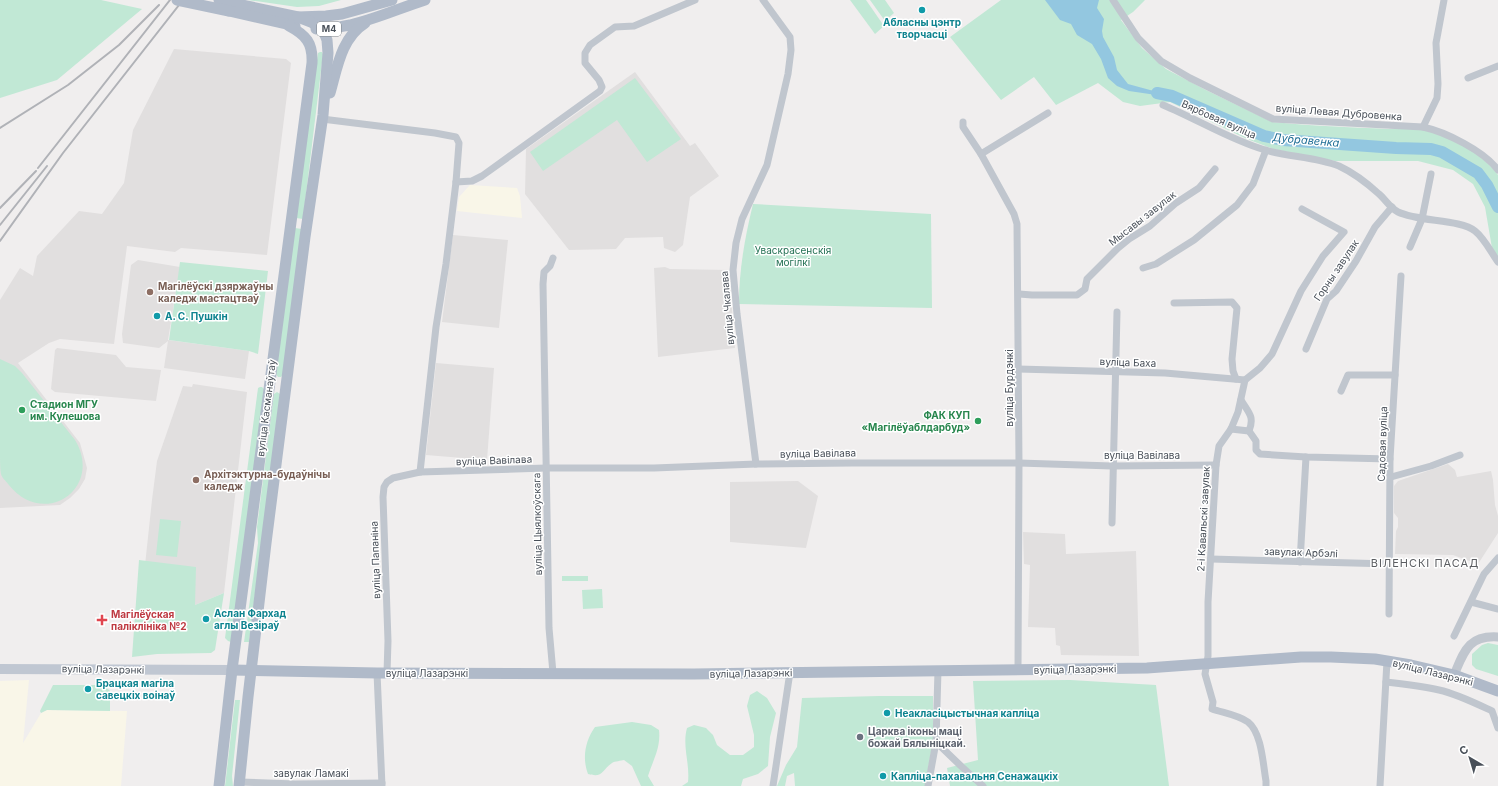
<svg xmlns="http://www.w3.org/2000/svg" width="1498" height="786" viewBox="0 0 1498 786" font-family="Inter,sans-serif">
<rect width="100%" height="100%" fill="#f0eeee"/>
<g fill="#f9f6e8">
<polygon points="470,185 517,188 520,196 522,218 457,211 459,197"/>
<polygon points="29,680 23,743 41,713 47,710 127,711 121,786 0,786 0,681"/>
</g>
<g fill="#e1dfdf">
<polygon points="174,49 286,59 291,63 267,255 181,248 175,252 127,246 114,344 60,339 49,343 18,363 80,443 87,468 85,479 79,489 70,498 60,505 0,508 0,300 20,268 33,276 37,256 79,211 102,214 124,183 133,130"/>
<polygon points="635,72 690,146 695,143 719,176 690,197 683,245 675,252 664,248 663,237 625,238 616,249 569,250 525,194 526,149"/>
<polygon points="453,235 508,240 499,328 442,322"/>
<polygon points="138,260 180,267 168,340 249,351 245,379 164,368 168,341 159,348 123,343 122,334 131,265"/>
<polygon points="665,267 670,269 729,270 735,348 658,357 654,268"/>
<polygon points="57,348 116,355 126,367 161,370 156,401 55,392 51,389 55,350"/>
<polygon points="436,363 494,368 487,460 426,455"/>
<polygon points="193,384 247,392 224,593 195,605 142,593 152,500 157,461 183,386 192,387"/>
<polygon points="1448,464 1455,470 1457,477 1491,471 1493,480 1495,505 1498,516 1498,533 1478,564 1453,555 1395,554 1396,531 1398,527 1398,518 1394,513 1394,486 1398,481"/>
<polygon points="798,481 818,496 806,548 730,542 730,482"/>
<polygon points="1023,532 1065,534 1066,554 1136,551 1139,656 1061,655 1060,646 1056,645 1055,628 1028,627 1030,565 1024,564"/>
</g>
<g fill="#c1e8d5">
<polygon points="0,0 101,0 142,9 57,80 0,98"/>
<polygon points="248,0 341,0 319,6 297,7"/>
<polygon points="850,0 866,0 884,26 875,34"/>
<polygon points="870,0 885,0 894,13 885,21"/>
<path d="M1001,0H1145L1133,12L1121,20L1142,48L1166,69L1204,89L1272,122C1311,126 1349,127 1388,129C1400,129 1413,127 1425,129C1445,132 1487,157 1498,175V257L1492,248L1485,207L1473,184L1453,170L1418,161H1335L1273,149L1247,139L1170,102L1140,106L1123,102L1098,83L1056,105L1034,77L1001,100L950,37Z"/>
<polygon points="320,52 322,52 323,54 303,219 296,218 318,53"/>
<polygon points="635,78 681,139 647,162 617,120 543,171 530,152"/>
<path d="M753,204L931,214L932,308L739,304C739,269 745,237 753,204Z"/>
<polygon points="295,228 302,229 283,374 281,377 278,377 276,374"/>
<polygon points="180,262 268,271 258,354 249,351 169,340"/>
<path d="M0,359L15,366L22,373L75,440C104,488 44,530 8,484C6,481 2,478 1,474C0,469 0,457 0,450C0,420 0,390 0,359Z"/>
<polygon points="260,387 262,387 264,389 231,642 228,641 225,638 258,388"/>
<polygon points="277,392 280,394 249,642 244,642 258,543 257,527 274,394"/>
<polygon points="160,519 181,521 177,557 156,555"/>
<polygon points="139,560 196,567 195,605 224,593 215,650 211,653 157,654 132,657"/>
<rect x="562" y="576" width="26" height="5"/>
<polygon points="602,589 603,608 583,609 582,590"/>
<polygon points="1488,643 1498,645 1498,676 1476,669 1472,665 1472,654 1482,645"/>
<polygon points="1070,680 1156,685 1169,786 950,786 947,768 978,760 973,681"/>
<polygon points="53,685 104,685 110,691 110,711 47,710 41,713 40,711"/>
<path d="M757,691L767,698L776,713L770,737L768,766L758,774L743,779L741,786H682L688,782C690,763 682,746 687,728L694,725L706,728L713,735L717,745L730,755H743L754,747V735L747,706L750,695Z"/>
<polygon points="879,696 933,696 933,741 925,786 795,786 794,773 787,776 785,786 777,786 786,765 797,747 802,698"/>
<polygon points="235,700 240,700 232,776 233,786 225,786"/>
<path d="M632,722L651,725L659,730C661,748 653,760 648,776L654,786H641L632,766L624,760C621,761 615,761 612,763C601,771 603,778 588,774C582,758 585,741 595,727Z"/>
</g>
<polygon fill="#93c7e0" points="1045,0 1099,0 1097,8 1104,19 1102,31 1103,37 1114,57 1117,70 1128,84 1172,96 1170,97 1129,91 1117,86 1108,78 1101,59 1092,44 1077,35 1071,24 1060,20"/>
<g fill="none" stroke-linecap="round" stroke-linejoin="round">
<polyline stroke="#93c7e0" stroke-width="12" points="1157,93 1172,96 1264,136 1283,140 1396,148 1431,149 1442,152 1478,173 1487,185 1498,207"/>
<g stroke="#c0c6ce" stroke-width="7">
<path d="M1113,0L1138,38L1161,61L1190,78L1273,119L1423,127C1446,132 1484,151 1498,170"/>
<polyline points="1468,78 1498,66"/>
<path d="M1163,105C1197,119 1230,140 1265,150C1289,157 1316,157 1339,166C1354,173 1367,183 1379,194C1385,199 1390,208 1398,212C1419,222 1460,219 1475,231C1484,238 1491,252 1498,262"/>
<polyline points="322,119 435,133 456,137 459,143 456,182 446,264 436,327 420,472"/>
<polyline points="963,122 963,127 981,154 1014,214 1017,224 1019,463 1018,669"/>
<polyline points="1423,127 1437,98 1438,84 1436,43 1444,0"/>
<polyline points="981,154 1048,113"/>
<polyline points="456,182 472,181 482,176 600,91 602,87 599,80 585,63 585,53 590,45 615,27 634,26 695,0"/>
<polyline points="1410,247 1422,219 1431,174"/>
<polyline points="553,258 550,266 544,272 543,284 549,628 553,673"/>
<polyline points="1143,268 1156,264 1194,240 1237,205 1253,184 1266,150"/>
<polyline points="1019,294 1032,295 1077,295 1085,289 1087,279 1118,248 1129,239 1150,226 1176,203 1199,188 1215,169"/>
<polyline points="1174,303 1232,302 1237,308 1232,359 1233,371 1236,379"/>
<polyline points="1306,349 1327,299 1336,291 1356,261 1375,227 1392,207"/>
<polyline points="1018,369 1165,373 1245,380"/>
<polyline points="1341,391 1348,375 1395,375"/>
<path d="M1241,400C1248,412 1255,416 1249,431L1256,441V450L1260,454L1306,457L1390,459"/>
<polyline points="1231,429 1249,431"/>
<polyline points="756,464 737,314 733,270 736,243 742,219 767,165 788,74 791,50 790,37 763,0"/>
<polyline points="1391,477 1431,466 1460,455"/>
<polyline points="1112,523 1117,312"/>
<polyline points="1211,559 1390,564"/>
<polyline points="1300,562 1306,457"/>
<polyline points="1471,602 1498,609"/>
<polyline points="1389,614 1390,459 1401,276"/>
<polyline points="1454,636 1484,574 1498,558"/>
<polyline points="377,673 382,786"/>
<polyline points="387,673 388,641 383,497 384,487 387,482 393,478 420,472 546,468 654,468 756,464 852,463 1019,463 1112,466 1216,465"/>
<path d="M1386,682C1404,684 1422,686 1439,690C1457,694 1475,703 1492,711L1498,728"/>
<polyline points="936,742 962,767 983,786"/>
<polyline points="240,782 295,784 382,783"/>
<polyline points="773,786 790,672"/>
<polyline points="928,786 936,742 938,670"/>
<path d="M1266,786V781C1263,765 1262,733 1248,722C1238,715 1224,713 1212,709L1213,702L1205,674L1208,656V602L1216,465L1219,446L1231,429L1238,412L1245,380L1260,368L1272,354L1301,291L1323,256L1344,232L1302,209"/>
<polyline points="1380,786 1387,661"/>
</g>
<path stroke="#c0c6ce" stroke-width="9" d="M1454,675C1464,652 1468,635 1498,637"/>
<polyline stroke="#c0c7d2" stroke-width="10" points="0,669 232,670"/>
<g stroke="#b0bac9" stroke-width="11">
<polyline points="219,0 298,17 326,16 342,14 392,0"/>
<polyline points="229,11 295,26"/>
<path d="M316,29C328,30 339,27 350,25C376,19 400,8 425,0"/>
<path d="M330,93C337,69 341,38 365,23"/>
<polyline points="232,670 377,673 694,674 1147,668 1301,657 1331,657 1375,659 1411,665 1454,675 1498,691"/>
<path d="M219,786L232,670L312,63C313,43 306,35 289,26"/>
<polyline points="239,786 248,697 266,543 305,237 323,115 328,53 327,40 323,30 311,22 298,17"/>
</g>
<g stroke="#b0b2b7" stroke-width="2">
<polyline points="0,128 68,85 119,45 159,5"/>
<polyline points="38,168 170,0"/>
<polyline points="0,208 36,171"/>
<polyline points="0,225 47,166"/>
<polyline points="0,241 63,153 183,0"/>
</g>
<polyline stroke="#b0bac9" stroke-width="11" points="177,0 229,11"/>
</g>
<g fill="#0f9aa8" stroke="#fff" stroke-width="1.5">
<circle cx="922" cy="10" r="4"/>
<circle cx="157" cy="316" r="4"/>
<circle cx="206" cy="619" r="4"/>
<circle cx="88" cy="689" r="4"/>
<circle cx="887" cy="713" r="4"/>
<circle cx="883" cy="776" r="4"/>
</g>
<g fill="#8d6e63" stroke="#fff" stroke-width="1.5">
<circle cx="150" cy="292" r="4"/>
<circle cx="196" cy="480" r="4"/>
</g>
<g fill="#2e9e5b" stroke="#fff" stroke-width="1.5">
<circle cx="22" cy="410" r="4"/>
<circle cx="978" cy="421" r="4"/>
</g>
<path fill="#e0444e" stroke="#fff" stroke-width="1.5" d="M100 614h4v4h4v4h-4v4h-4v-4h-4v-4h4z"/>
<circle fill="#6b7280" stroke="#fff" stroke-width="1.5" cx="860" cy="737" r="4"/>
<g text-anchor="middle" stroke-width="3" stroke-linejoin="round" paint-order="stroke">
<rect fill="#fff" stroke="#7f848a" stroke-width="1" x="317" y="22" width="24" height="14" rx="3"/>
<g font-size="9" font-weight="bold" fill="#484f58">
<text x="329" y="32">М4</text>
</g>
<g font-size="10" font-weight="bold" fill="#0d838f" stroke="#fff" text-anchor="start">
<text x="922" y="26" text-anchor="middle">Абласны цэнтр<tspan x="922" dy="12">творчасці</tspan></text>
<text x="165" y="320">А. С. Пушкін</text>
<text x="214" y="617">Аслан Фархад<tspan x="214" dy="12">аглы Везіраў</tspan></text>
<text x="96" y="687">Брацкая магіла<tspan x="96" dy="12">савецкіх воінаў</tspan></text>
<text x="895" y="717">Неакласіцыстычная капліца</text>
<text x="891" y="780">Капліца-пахавальня Сенажацкіх</text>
</g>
<g font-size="10" fill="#484f58" stroke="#fff">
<text transform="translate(1339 112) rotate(4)" y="4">вуліца Левая Дубровенка</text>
<text transform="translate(1219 119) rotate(24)" y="4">Вярбовая вуліца</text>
<text transform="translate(1142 218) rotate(-38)" y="4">Мысавы завулак</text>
<text transform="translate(1336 270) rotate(-56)" y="4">Горны завулак</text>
<text transform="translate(727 308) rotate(-95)" y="4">вуліца Чкалава</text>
<text transform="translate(1128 362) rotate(2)" y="4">вуліца Баха</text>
<text transform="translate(1009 388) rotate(-90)" y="4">вуліца Бурдэнкі</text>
<text transform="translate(266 408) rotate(-83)" y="4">вуліца Касманаўтаў</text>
<text transform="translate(1382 444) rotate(-88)" y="4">Садовая вуліца</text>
<text transform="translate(818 453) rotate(-1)" y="4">вуліца Вавілава</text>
<text x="1142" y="459">вуліца Вавілава</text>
<text transform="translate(494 460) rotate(-2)" y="4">вуліца Вавілава</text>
<text transform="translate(1203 519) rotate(-87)" y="4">2-і Кавальскі завулак</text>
<text transform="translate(537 524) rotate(-91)" y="4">вуліца Цыялкоўскага</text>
<text transform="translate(1301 552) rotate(2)" y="4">завулак Арбэлі</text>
<text transform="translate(375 560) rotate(-92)" y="4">вуліца Папаніна</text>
<text transform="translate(103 669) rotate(1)" y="4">вуліца Лазарэнкі</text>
<text transform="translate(1075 669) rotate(-1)" y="4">вуліца Лазарэнкі</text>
<text transform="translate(1433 672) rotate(14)" y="4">вуліца Лазарэнкі</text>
<text x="427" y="677">вуліца Лазарэнкі</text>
<text transform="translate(751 673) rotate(-1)" y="4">вуліца Лазарэнкі</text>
<text x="311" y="777">завулак Ламакі</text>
</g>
<g font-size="10" fill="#227053" stroke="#fff">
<text x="793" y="254">Уваскрасенскія<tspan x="793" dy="12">могілкі</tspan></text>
</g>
<g font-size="10" font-weight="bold" fill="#785e54" stroke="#fff" text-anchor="start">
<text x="158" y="290">Магілёўскі дзяржаўны<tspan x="158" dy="12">каледж мастацтваў</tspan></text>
<text x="204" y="478">Архітэктурна-будаўнічы<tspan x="204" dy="12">каледж</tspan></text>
</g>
<g font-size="10" font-weight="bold" fill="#27864d" stroke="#fff" text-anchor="start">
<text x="30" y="408">Стадион МГУ<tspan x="30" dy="12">им. Кулешова</tspan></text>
<text x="970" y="419" text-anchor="end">ФАК КУП<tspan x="970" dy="12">«Магілёўаблдарбуд»</tspan></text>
</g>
<g font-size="10" font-weight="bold" fill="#be3a42" stroke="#fff" text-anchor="start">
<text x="111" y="618">Магілёўская<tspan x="111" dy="12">паліклініка №2</tspan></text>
</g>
<g font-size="10" font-weight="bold" fill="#5b616d" stroke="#fff" text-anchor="start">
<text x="868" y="735">Царква іконы маці<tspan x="868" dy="12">божай Бялыніцкай.</tspan></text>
</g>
<g font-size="11" font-style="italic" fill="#1e6d95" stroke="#fff">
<text transform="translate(1306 140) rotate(5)" y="4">Дубравенка</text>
</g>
<g font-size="11" letter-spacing="1" fill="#5b5d61" stroke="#fff">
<text x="1425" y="567">ВІЛЕНСКІ ПАСАД</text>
</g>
</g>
<g transform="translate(1470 758) rotate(322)" stroke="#ffffff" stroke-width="3" paint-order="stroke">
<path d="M0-3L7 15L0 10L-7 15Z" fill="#484f58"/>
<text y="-6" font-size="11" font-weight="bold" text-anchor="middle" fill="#484f58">С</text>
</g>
</svg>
